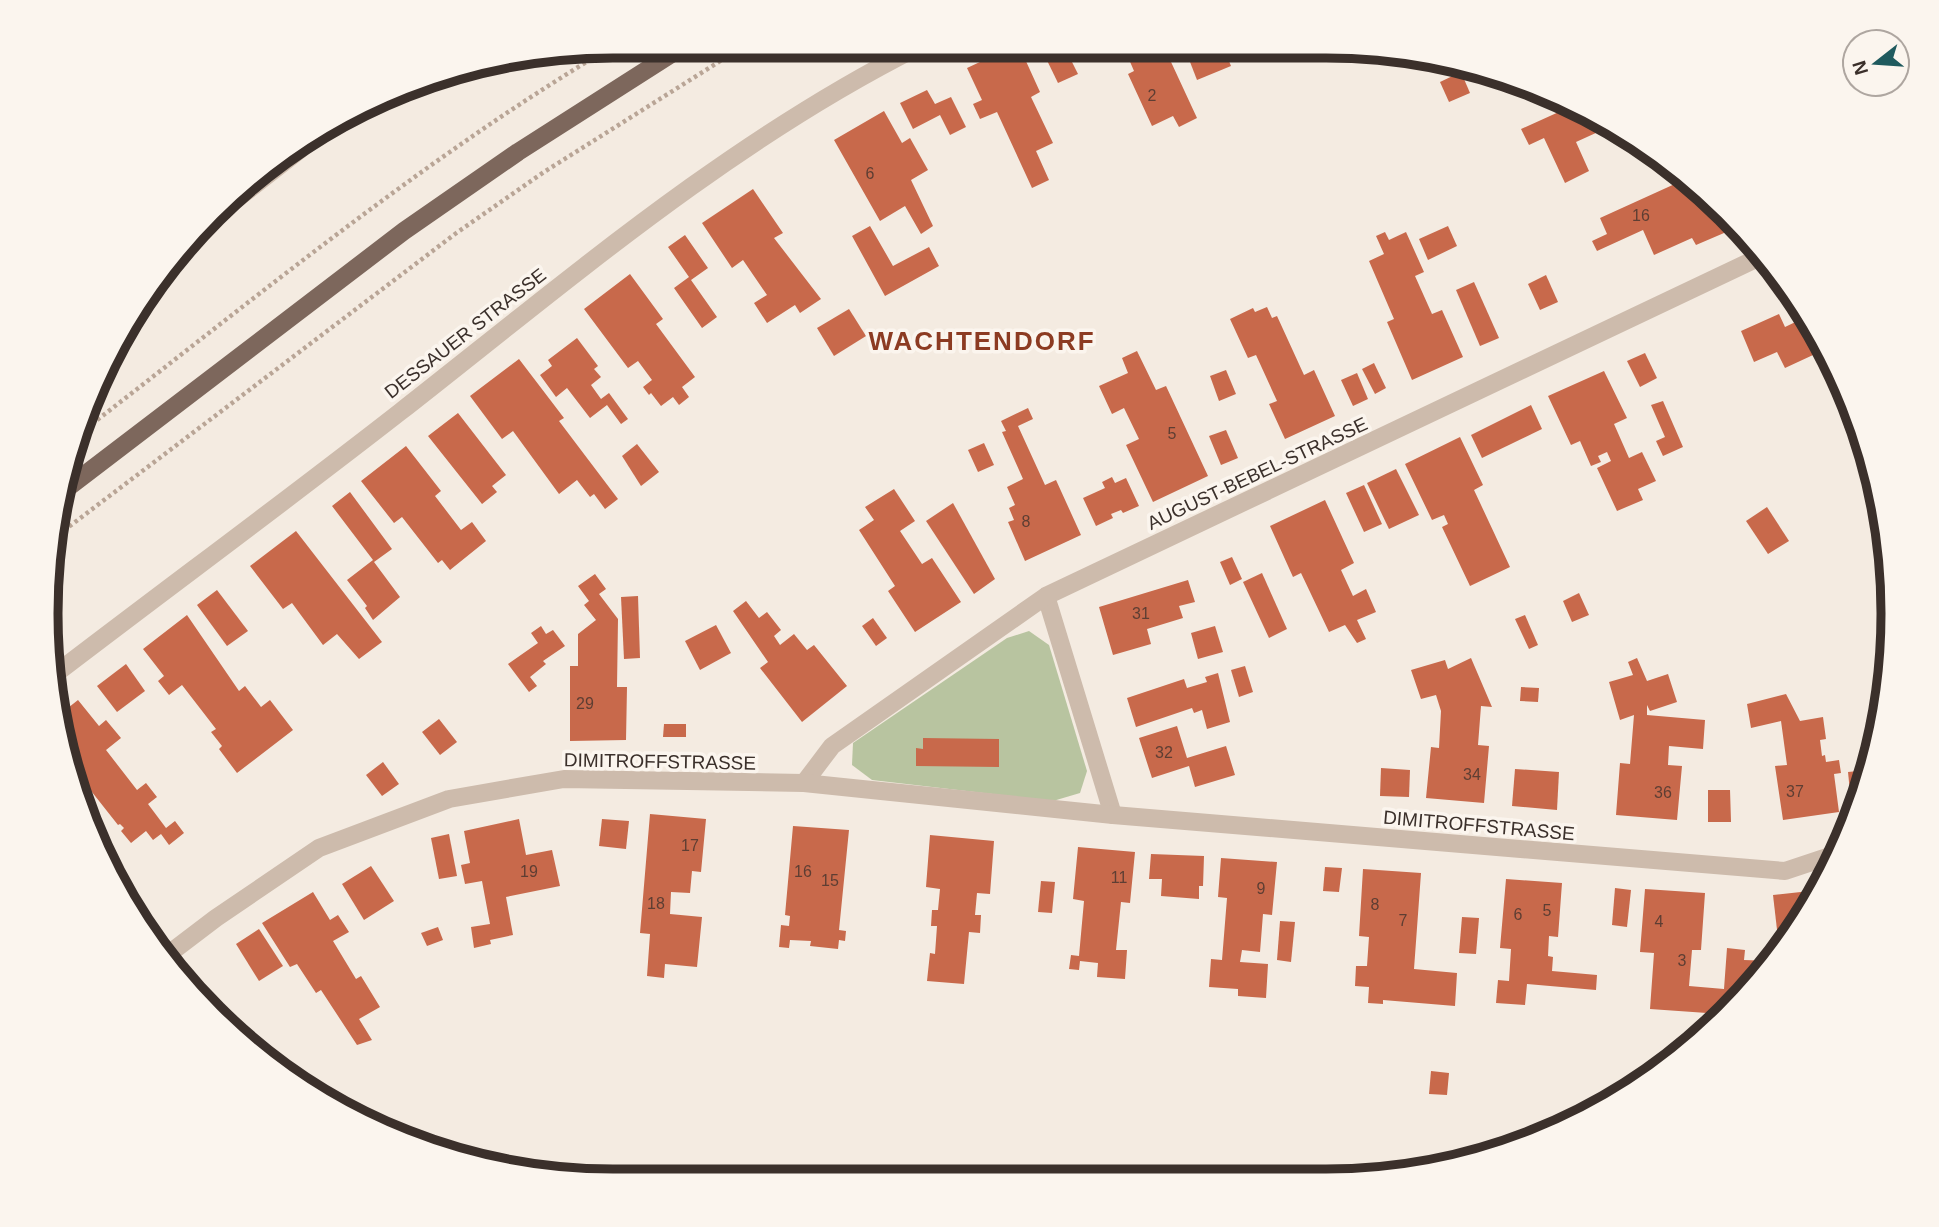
<svg xmlns="http://www.w3.org/2000/svg" width="1939" height="1227" viewBox="0 0 1939 1227" font-family="Arial,sans-serif">
<rect width="100%" height="100%" fill="#f4ebe1"/>
<polygon fill="#b8c4a0" points="1029,631 1049,645 1087,771 1080,793 1053,801 872,780 852,765 853,743 1007,638"/>
<g fill="#c8694b">
<polygon points="1010,48 1020,48 1040,92 1031,97 1053,143 1036,151 1049,180 1032,188 997,112 980,119 973,104 982,100 967,68"/>
<polygon points="1041,48 1065,48 1078,74 1058,83"/>
<polygon points="1113,49 1165,49 1197,118 1179,127 1173,116 1152,126 1128,74 1134,71 1128,57 1119,61"/>
<polygon points="1185,49 1224,49 1231,66 1197,80"/>
<polygon points="1425,57 1450,64 1431,72"/>
<polygon points="1461,72 1470,93 1449,102 1440,82"/>
<polygon points="927,90 935,104 951,97 966,127 950,135 940,115 913,129 900,103"/>
<polygon points="1572,106 1609,127 1576,142 1589,171 1565,183 1544,138 1529,145 1521,129"/>
<polygon points="884,111 902,143 910,138 928,170 911,180 933,226 921,234 905,206 880,221 834,140"/>
<polygon points="1688,178 1732,219 1727,222 1731,230 1696,245 1692,238 1654,255 1643,230 1597,251 1592,241 1607,234 1600,218"/>
<polygon points="753,189 783,233 774,238 821,299 800,313 795,305 767,323 754,303 767,295 743,260 732,268 702,223"/>
<polygon points="870,226 893,266 929,247 939,266 885,296 852,236"/>
<polygon points="1448,226 1457,246 1428,260 1419,239"/>
<polygon points="1385,232 1389,240 1406,232 1424,272 1415,276 1432,314 1442,310 1463,357 1412,380 1387,322 1394,319 1369,261 1384,254 1376,236"/>
<polygon points="685,235 708,268 691,280 717,317 702,328 674,288 689,277 668,247"/>
<polygon points="630,274 663,319 656,324 695,377 682,387 689,397 679,405 673,397 661,406 651,393 649,395 643,387 652,380 638,361 628,368 584,309"/>
<polygon points="1546,275 1558,302 1540,310 1528,284"/>
<polygon points="1474,282 1499,338 1480,346 1456,290"/>
<polygon points="1267,307 1272,318 1277,316 1304,375 1314,370 1335,416 1285,439 1269,404 1277,401 1256,355 1248,358 1230,319 1253,308 1255,312"/>
<polygon points="849,309 866,336 834,356 817,328"/>
<polygon points="1779,314 1785,327 1808,316 1826,349 1785,368 1777,352 1754,362 1741,331"/>
<polygon points="577,338 598,366 594,369 601,377 591,385 601,399 609,393 628,419 621,424 607,405 590,418 567,388 556,397 540,375 552,366 548,360"/>
<polygon points="1137,351 1156,390 1166,386 1208,476 1153,502 1126,445 1139,439 1124,408 1112,414 1099,386 1128,373 1122,358"/>
<polygon points="1645,353 1657,378 1640,387 1627,361"/>
<polygon points="519,359 564,418 559,421 618,499 605,509 594,494 590,497 577,480 559,494 513,431 502,439 470,396"/>
<polygon points="1374,363 1386,388 1375,394 1362,369"/>
<polygon points="1226,370 1236,394 1219,401 1210,376"/>
<polygon points="1604,371 1627,418 1614,424 1629,458 1642,452 1656,481 1638,489 1643,500 1617,511 1597,468 1611,461 1607,452 1598,456 1601,462 1591,466 1580,441 1571,445 1548,396"/>
<polygon points="1357,373 1368,399 1353,406 1341,380"/>
<polygon points="1663,401 1683,447 1663,456 1656,441 1665,437 1651,405"/>
<polygon points="1531,405 1542,429 1482,458 1471,435"/>
<polygon points="1028,408 1033,419 1018,426 1045,485 1056,480 1081,535 1025,561 1008,522 1014,520 1009,508 1015,505 1007,487 1023,479 1002,432 1006,431 1001,421"/>
<polygon points="458,413 506,475 492,486 497,492 482,504 428,436"/>
<polygon points="1858,420 1877,488 1873,489 1844,426"/>
<polygon points="1226,430 1238,458 1221,465 1209,436"/>
<polygon points="1460,437 1483,485 1474,490 1510,567 1470,586 1442,527 1448,524 1444,515 1432,520 1405,464"/>
<polygon points="984,443 994,465 978,472 968,450"/>
<polygon points="637,444 659,472 641,486 622,456"/>
<polygon points="406,446 441,491 435,496 461,530 472,522 486,541 450,570 442,560 438,563 402,517 394,523 361,481"/>
<polygon points="1396,469 1419,515 1389,529 1367,483"/>
<polygon points="1112,477 1115,483 1126,478 1139,506 1123,513 1121,510 1111,514 1113,518 1096,526 1083,498 1105,488 1102,482"/>
<polygon points="1364,485 1382,524 1364,532 1346,493"/>
<polygon points="894,489 915,521 900,531 922,564 932,558 961,602 915,632 888,591 895,586 859,530 874,520 865,507"/>
<polygon points="350,492 392,549 374,562 400,597 373,620 365,608 367,606 347,580 373,560 332,506"/>
<polygon points="1325,500 1354,563 1341,570 1353,596 1366,589 1376,612 1357,620 1366,639 1357,643 1345,625 1329,632 1301,573 1293,577 1270,526"/>
<polygon points="953,503 995,579 974,594 926,521"/>
<polygon points="1767,507 1789,541 1768,554 1746,521"/>
<polygon points="296,531 382,642 359,659 337,634 323,645 292,603 283,609 250,566"/>
<polygon points="1232,557 1242,579 1230,585 1220,562"/>
<polygon points="1262,573 1287,629 1269,638 1243,582"/>
<polygon points="595,574 606,589 599,594 618,619 617,687 627,687 626,740 570,741 570,666 578,666 578,634 596,620 584,605 589,601 578,586"/>
<polygon points="1188,580 1195,602 1179,606 1183,618 1147,629 1151,644 1113,655 1099,607"/>
<polygon points="217,590 248,631 227,646 197,605"/>
<polygon points="1579,593 1589,615 1572,622 1563,601"/>
<polygon points="638,596 640,658 624,659 621,597"/>
<polygon points="746,601 759,618 767,612 781,630 774,636 780,645 794,634 807,650 814,645 847,686 802,722 760,668 768,662 733,611"/>
<polygon points="187,615 239,691 245,686 261,707 270,700 293,730 237,773 219,749 222,746 211,732 216,729 182,685 169,695 158,681 164,676 143,649"/>
<polygon points="1525,615 1538,645 1529,649 1515,619"/>
<polygon points="873,618 887,638 876,646 862,626"/>
<polygon points="716,625 731,653 700,670 685,641"/>
<polygon points="541,626 546,634 553,630 565,646 543,661 546,664 530,677 537,686 529,692 508,664 538,643 531,633"/>
<polygon points="1215,626 1223,652 1198,659 1191,633"/>
<polygon points="1471,658 1492,707 1481,706 1478,745 1489,746 1484,803 1426,798 1431,747 1439,748 1441,711 1436,695 1421,699 1411,670 1445,660 1448,669"/>
<polygon points="1637,658 1647,681 1668,674 1677,702 1650,711 1647,705 1647,715 1705,720 1703,749 1669,746 1668,765 1682,766 1677,820 1616,815 1620,763 1630,764 1634,715 1620,720 1609,682 1633,675 1628,662"/>
<polygon points="126,664 145,691 117,712 97,686"/>
<polygon points="1245,666 1253,692 1239,697 1231,670"/>
<polygon points="1218,673 1230,722 1207,729 1202,710 1194,713 1192,708 1136,727 1127,698 1184,679 1187,688 1207,682 1205,677"/>
<polygon points="1521,687 1539,688 1538,702 1520,701"/>
<polygon points="1786,694 1800,721 1823,717 1826,739 1820,740 1822,756 1825,755 1826,762 1839,760 1841,773 1834,774 1839,812 1783,820 1775,766 1787,765 1781,721 1751,728 1747,704"/>
<polygon points="78,700 99,726 106,720 121,738 106,750 137,790 146,783 157,797 148,804 166,828 175,821 184,833 169,845 161,834 153,840 146,831 131,843 121,831 124,828 120,824 118,825 73,768 69,771 65,761 59,715"/>
<polygon points="439,719 457,742 440,755 422,732"/>
<polygon points="664,724 686,724 686,737 663,737"/>
<polygon points="1177,726 1187,758 1226,746 1235,775 1195,787 1189,766 1152,778 1139,738"/>
<polygon points="923,738 999,739 999,767 916,766 916,748 923,749"/>
<polygon points="383,762 399,784 382,796 366,775"/>
<polygon points="1381,768 1410,770 1409,797 1380,796"/>
<polygon points="1515,769 1559,772 1557,810 1512,806"/>
<polygon points="1868,770 1855,812 1852,812 1848,772"/>
<polygon points="1708,790 1730,790 1731,822 1708,822"/>
<polygon points="650,814 706,819 701,872 692,871 690,893 671,892 670,914 702,917 697,967 665,964 664,978 647,976 650,934 640,933"/>
<polygon points="519,819 526,855 552,850 560,886 506,897 513,935 490,940 491,944 474,948 471,927 490,924 482,881 465,884 461,865 470,863 464,831"/>
<polygon points="602,819 629,821 626,849 599,846"/>
<polygon points="793,826 849,830 839,930 846,931 845,941 839,940 838,949 810,946 811,941 790,940 789,948 779,947 781,925 789,926 790,916 785,915"/>
<polygon points="449,834 457,876 439,879 431,838"/>
<polygon points="930,835 994,841 990,894 977,893 975,915 981,915 980,933 969,932 964,984 927,981 930,953 935,954 937,926 931,926 932,910 938,910 940,889 926,887"/>
<polygon points="1078,847 1135,852 1130,903 1121,902 1116,950 1127,950 1125,979 1097,977 1098,963 1080,961 1079,970 1069,969 1071,955 1079,956 1084,901 1073,899"/>
<polygon points="1151,854 1204,856 1203,886 1199,886 1199,899 1161,896 1162,879 1149,879"/>
<polygon points="1221,858 1277,862 1272,915 1263,914 1260,952 1242,950 1240,962 1268,964 1266,998 1238,996 1238,989 1209,987 1211,959 1222,960 1227,898 1218,897"/>
<polygon points="371,866 394,901 364,920 342,884"/>
<polygon points="1325,867 1342,868 1339,892 1323,891"/>
<polygon points="1363,869 1421,873 1414,969 1457,973 1455,1006 1383,1000 1383,1004 1368,1003 1369,987 1355,986 1356,966 1367,966 1369,937 1359,936"/>
<polygon points="1506,879 1562,883 1558,937 1549,936 1548,956 1553,957 1552,971 1597,975 1596,990 1527,984 1525,1005 1496,1003 1498,980 1509,981 1511,949 1500,948"/>
<polygon points="1041,881 1055,882 1052,913 1038,912"/>
<polygon points="1615,888 1631,890 1627,927 1612,925"/>
<polygon points="1645,889 1705,893 1701,950 1692,950 1689,986 1724,989 1727,948 1745,950 1744,960 1774,961 1716,1023 1706,1023 1707,1013 1650,1009 1654,953 1640,952"/>
<polygon points="1819,890 1784,947 1779,947 1773,895"/>
<polygon points="313,892 330,920 338,915 349,932 333,941 356,979 361,976 380,1007 359,1019 372,1040 357,1045 321,990 316,993 297,964 290,967 262,923"/>
<polygon points="1462,917 1479,918 1476,954 1459,953"/>
<polygon points="1280,921 1295,922 1291,962 1277,960"/>
<polygon points="438,927 443,940 427,946 421,933"/>
<polygon points="259,929 283,966 259,981 236,944"/>
<polygon points="1431,1071 1449,1073 1447,1095 1429,1094"/>
</g>
<g fill="none" stroke-linecap="round" stroke-linejoin="round">
<g stroke="#b9a596" stroke-width="4.5" stroke-dasharray="3.5 3.5" stroke-linecap="butt">
<path d="M75,437C251,302 422,159 613,46"/>
<polyline points="58,535 455,234 544,172 744,46"/>
</g>
<g stroke="#cdbbac" stroke-width="18">
<polyline points="238,198 333,124"/>
<polyline points="1046,596 1113,815"/>
<path d="M54,675C169,587 286,501 400,412C566,282 729,142 918,47"/>
<polyline points="804,783 832,746 1046,596 1764,255"/>
<polyline points="166,956 216,918 319,848 449,799 564,779 804,783 1113,815 1785,871 1839,853"/>
</g>
<polyline stroke="#7d675c" stroke-width="18" points="66,489 404,231 518,152 684,46"/>
</g>
<g text-anchor="middle" stroke-width="7" stroke-linejoin="round" paint-order="stroke">
<g font-size="16" fill="#5e3e33">
<text x="1152" y="101">2</text>
<text x="870" y="179">6</text>
<text x="1641" y="221">16</text>
<text x="1172" y="439">5</text>
<text x="1026" y="527">8</text>
<text x="1141" y="619">31</text>
<text x="585" y="709">29</text>
<text x="1164" y="758">32</text>
<text x="1472" y="780">34</text>
<text x="1795" y="797">37</text>
<text x="1663" y="798">36</text>
<text x="690" y="851">17</text>
<text x="529" y="877">19</text>
<text x="803" y="877">16</text>
<text x="1119" y="883">11</text>
<text x="830" y="886">15</text>
<text x="1261" y="894">9</text>
<text x="656" y="909">18</text>
<text x="1375" y="910">8</text>
<text x="1547" y="916">5</text>
<text x="1518" y="920">6</text>
<text x="1403" y="926">7</text>
<text x="1659" y="927">4</text>
<text x="1682" y="966">3</text>
</g>
<g font-size="19" fill="#3b302b" stroke="#fbf5ee">
<text transform="translate(465 333) rotate(-38)" y="7">DESSAUER STRASSE</text>
<text transform="translate(1257 473) rotate(-25)" y="7">AUGUST-BEBEL-STRASSE</text>
<text transform="translate(660 761) rotate(1)" y="7">DIMITROFFSTRASSE</text>
<text transform="translate(1479 825) rotate(5)" y="7">DIMITROFFSTRASSE</text>
</g>
<g font-size="26" font-weight="bold" letter-spacing="2" fill="#8c3b22" stroke="#fbf5ee">
<text x="982" y="350">WACHTENDORF</text>
</g>
</g>
<path d="M0 0H1939V1227H0ZM613 58H1326A555 555 0 0 1 1881 613V614A555 555 0 0 1 1326 1169H613A555 555 0 0 1 58 614V613A555 555 0 0 1 613 58Z" fill="#fbf5ee" fill-rule="evenodd"/>
<path fill="none" stroke="#3b302b" stroke-width="9" d="M613 58H1326A555 555 0 0 1 1881 613V614A555 555 0 0 1 1326 1169H613A555 555 0 0 1 58 614V613A555 555 0 0 1 613 58Z"/>
<g transform="translate(1876 63) rotate(253)"><circle r="33" fill="#fbf5ee" stroke="#aea6a0" stroke-width="2"/>
<path d="M0-5L12 26L0 18L-12 26Z" fill="#1f5a5e"/>
<text y="-10" font-size="19" font-weight="bold" text-anchor="middle" fill="#3b302b">N</text>
</g>
</svg>
